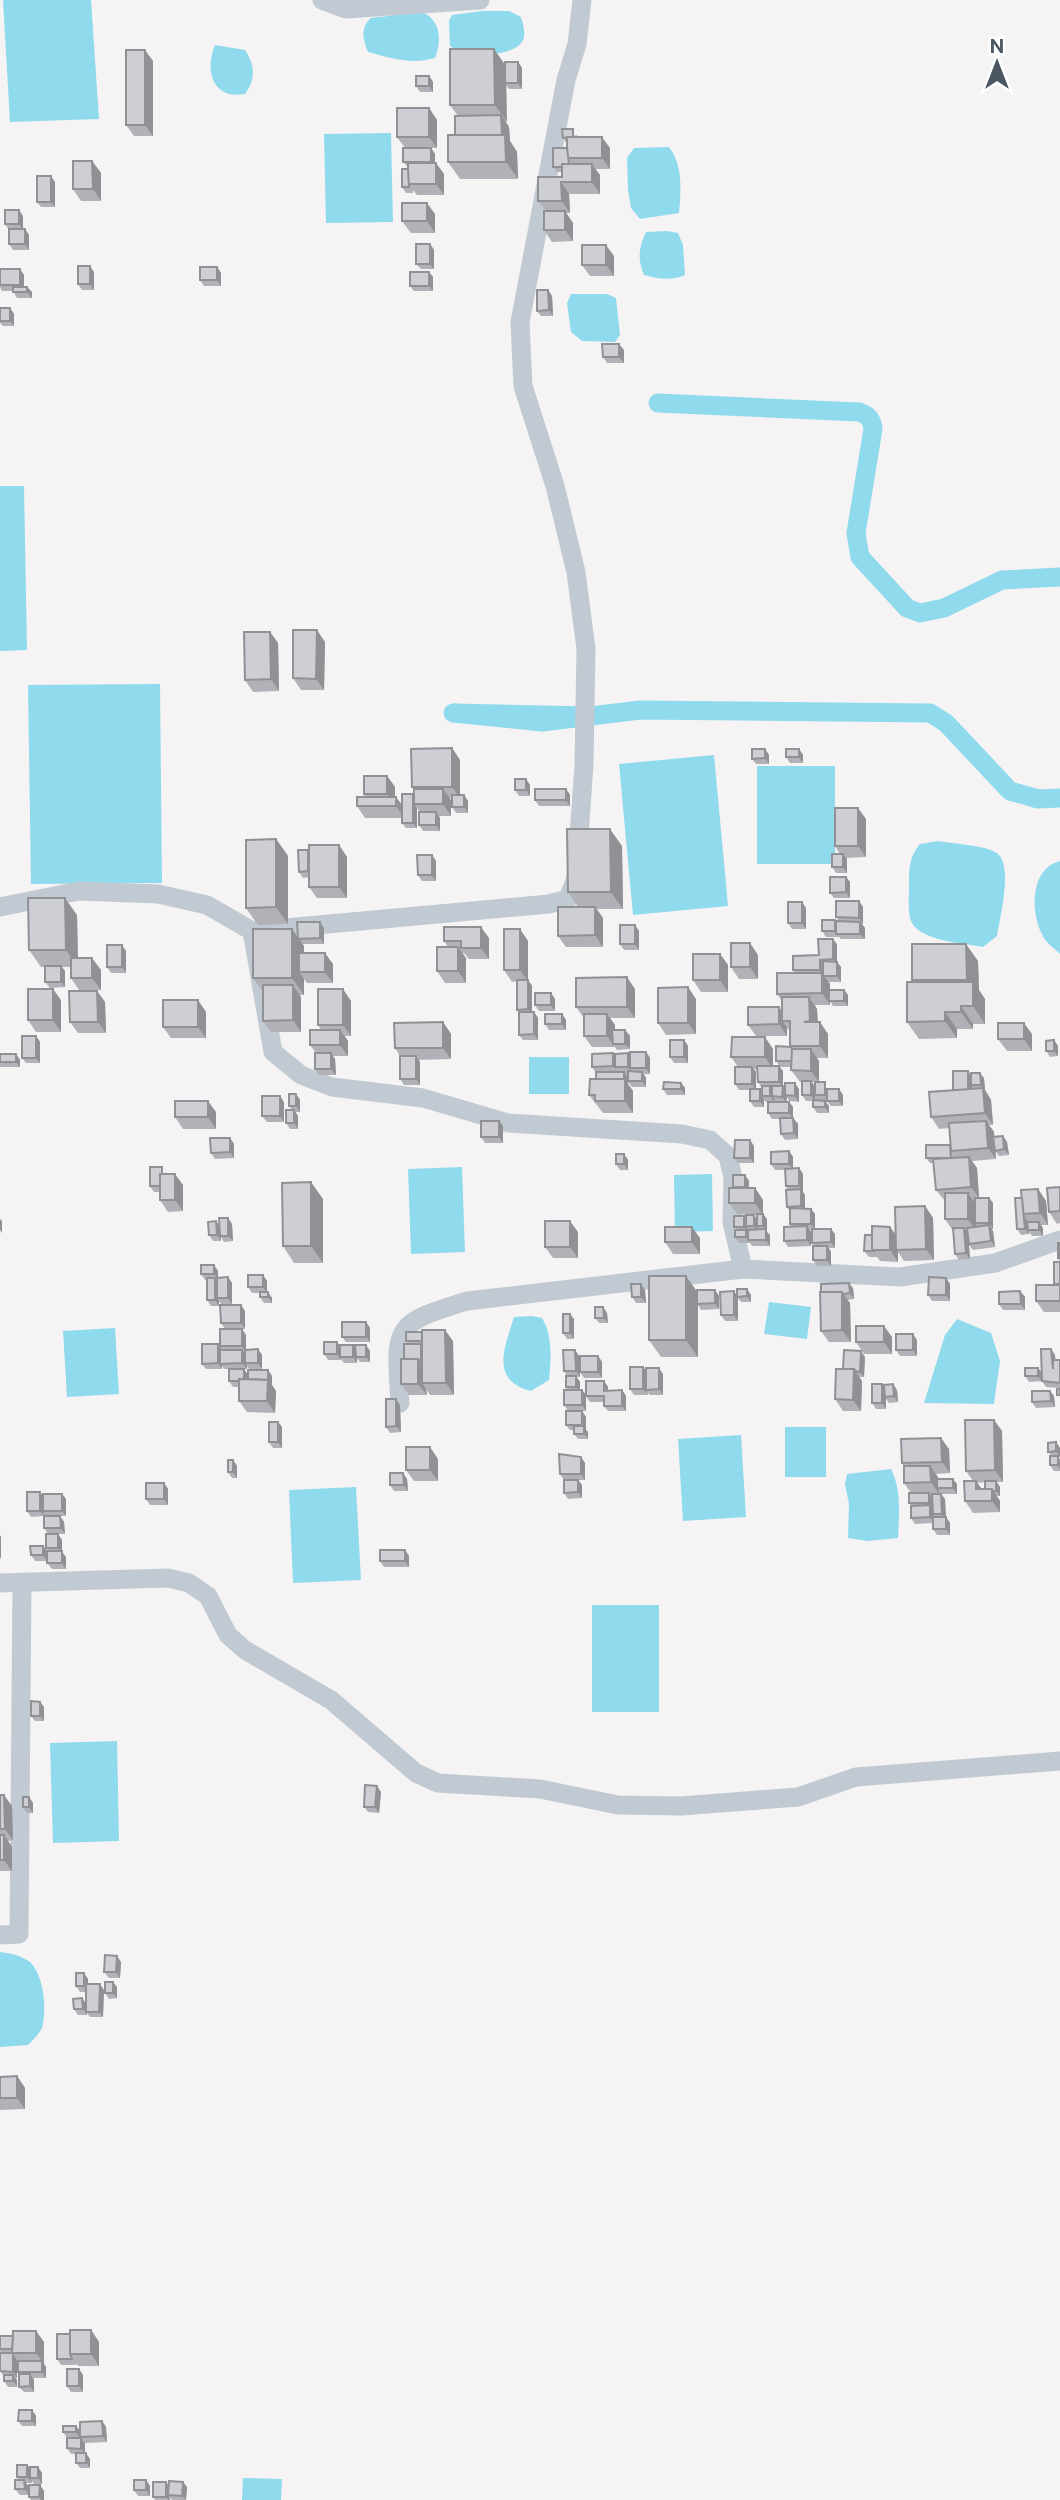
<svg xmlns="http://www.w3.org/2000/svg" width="1060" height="2500" viewBox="0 0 1060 2500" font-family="'Public Sans',sans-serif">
<rect width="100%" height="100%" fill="#f5f3f3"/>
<g fill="#90daee">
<polygon points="3,0 91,0 99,119 10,122"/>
<path d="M483,11H509L521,17C523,24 526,33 523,40C517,55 479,56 465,54C459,53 454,48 450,46L449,21L452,15Z"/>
<path d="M422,12C441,20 442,41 435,58C411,65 391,58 368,52C363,39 360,28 371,18Z"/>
<path d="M215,45L245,50C255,65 256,79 245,94C213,100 204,71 215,45Z"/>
<polygon points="391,133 393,222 326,223 324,134"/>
<path d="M669,147C683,165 681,191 679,213L640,219L631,208L628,190L627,158L634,148Z"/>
<path d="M667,231L678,233L683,245L685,275C671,281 659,279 644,275C637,258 639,248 646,232Z"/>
<polygon points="571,294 607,294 616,298 620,335 615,342 582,341 571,332 567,303"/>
<polygon points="0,486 24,486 27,650 0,651"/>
<polygon points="160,684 162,883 31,884 28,685"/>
<polygon points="714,755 728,906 633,915 619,764"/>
<rect x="757" y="766" width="78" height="98"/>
<path d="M938,841C953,844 987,845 998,854C1013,867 1000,917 997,936L983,947C963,943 915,941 910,918C908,908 909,896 909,885C909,869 909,857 920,844Z"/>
<path d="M1060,861V954C1055,949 1048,944 1044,938C1030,914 1029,869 1060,861Z"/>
<rect x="529" y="1057" width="40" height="37"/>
<polygon points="462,1167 465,1252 411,1254 408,1169"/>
<polygon points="712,1174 713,1231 675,1232 674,1175"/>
<polygon points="769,1302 811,1307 807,1339 764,1334"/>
<path d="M532,1316L542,1318C553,1336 551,1360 549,1380L531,1391C489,1380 505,1347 514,1317Z"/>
<polygon points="957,1319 991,1333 1000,1361 994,1404 924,1403 945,1335"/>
<polygon points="115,1328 119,1394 67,1397 63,1331"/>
<rect x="785" y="1427" width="41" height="50"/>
<polygon points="741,1435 746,1517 683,1521 678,1439"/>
<path d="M891,1469C902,1491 899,1515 898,1538L868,1541L848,1538L849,1504L845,1484L847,1474Z"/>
<polygon points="356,1487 361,1580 293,1583 289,1490"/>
<rect x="592" y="1605" width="67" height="107"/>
<polygon points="117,1741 119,1841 53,1843 50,1743"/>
<path d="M0,1952C10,1953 23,1956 31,1963C44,1977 47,2010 42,2028C39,2034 33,2040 28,2045L0,2047Z"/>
<polygon points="243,2478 282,2479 281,2500 242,2500"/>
</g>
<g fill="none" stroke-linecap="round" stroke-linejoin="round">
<g stroke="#90daee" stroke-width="19">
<path d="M658,403L859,412C868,415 872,419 873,429L856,533L860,557L907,608L920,613L944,608L1002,580L1060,577"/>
<polyline points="590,716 453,713 542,722 640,710 930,713 946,723 1010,791 1038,799 1060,798"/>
</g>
<g stroke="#c1cad2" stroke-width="19">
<polyline points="322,0 346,9 480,0"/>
<polyline points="0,907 79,891 158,894 207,905 252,931 273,1052 301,1075 332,1087 423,1098 508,1123 682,1134 710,1140 728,1156 733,1178 732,1222 743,1269 900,1277 995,1263 1060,1240"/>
<polyline points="252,931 549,904 568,899 576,878 584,765 586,649 576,572 555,486 523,386 520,322 566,80 577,44 582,0"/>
<path d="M400,1403C395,1326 392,1324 467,1301L743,1269"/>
<polyline points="0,1583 168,1578 189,1583 208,1596 228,1635 245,1650 331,1700 416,1773 438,1783 540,1789 618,1805 681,1806 798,1797 856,1777 1060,1761"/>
<polyline points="0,1935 19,1934 22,1583"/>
</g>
</g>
<g fill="#b0b2b7" fill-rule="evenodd">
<polygon points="153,61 153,136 134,136 126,125"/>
<polygon points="518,62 522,68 522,89 509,89 506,85 506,122 509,127 510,141 517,152 518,179 460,179 448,162 455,135 458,116 450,105 505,65"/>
<polygon points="429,76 433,82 433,92 420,92 416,86"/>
<polygon points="429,108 437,120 437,148 431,148 435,154 435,163 444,174 444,195 417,195 413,190 413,193 406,193 402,187 408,167 403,162 405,148 397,137"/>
<polygon points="577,135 577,137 610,148 610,169 595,169 600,175 600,194 569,194 570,213 566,213 573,223 573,241 552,242 544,230 546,211 538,201 562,177 562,172 557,172 553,167 567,148 567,144 563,138"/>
<polygon points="92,161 101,173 101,201 81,201 73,189"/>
<polygon points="55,182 55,207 41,207 37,202"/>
<polygon points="435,214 435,233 411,233 402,221"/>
<polygon points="23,216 23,229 25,229 29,235 29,250 13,250 9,244 9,230 5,224"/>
<polygon points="430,244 434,250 434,269 421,269 416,264"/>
<polygon points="614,256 614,276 590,276 582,265"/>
<polygon points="217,267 221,273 221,286 204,286 200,280"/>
<polygon points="0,269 20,269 24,275 24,287 27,287 32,292 32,298 17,298 13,291 2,291 0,287"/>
<polygon points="94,272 94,290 82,290 78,284"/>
<polygon points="429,272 433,277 433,291 414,291 410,286"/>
<polygon points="548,290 552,296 553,316 541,316 537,311"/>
<polygon points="0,308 10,308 14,314 14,326 3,326 0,323"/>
<polygon points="624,350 624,363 607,363 603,357"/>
<polygon points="270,632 278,643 279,691 253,692 245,680"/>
<polygon points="325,642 324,690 301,690 293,678"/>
<polygon points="452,748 460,760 460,795 464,795 468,801 468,813 456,813 452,807 452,798 449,798 451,800 451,816 439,816 440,818 440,831 423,831 419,825 420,812 417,808 417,828 406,828 402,823 402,818 365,818 357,806 365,797 364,794 387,776 395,787 395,797 402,805 413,794 414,796 414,790 412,787"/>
<polygon points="765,749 769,755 769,764 756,764 752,759"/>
<polygon points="799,749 803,755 803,763 790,763 786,757"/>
<polygon points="526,779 530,785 530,796 519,796 515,790"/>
<polygon points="566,789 570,795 570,806 539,806 535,800"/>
<polygon points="866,819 866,857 846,858 847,859 847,873 836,873 832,867 840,854 835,846"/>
<polygon points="276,839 288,856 288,924 258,925 246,908"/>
<polygon points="339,845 347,857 347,898 317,898 309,887 309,877 303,878 299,872 308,850"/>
<polygon points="622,846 623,909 597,909 603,918 603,947 566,947 558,936 578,907 568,892"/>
<polygon points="432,855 436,861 436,881 422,881 418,875"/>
<polygon points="846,877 850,882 850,898 834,898 830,893"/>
<polygon points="859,901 863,907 863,924 862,924 865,928 865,939 841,939 839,937 826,937 822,931 835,920 836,922 839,921 836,917"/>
<polygon points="806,908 806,929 792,929 788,923"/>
<polygon points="77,915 78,958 101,970 101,990 79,990 71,978 71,967 62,967 65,971 65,987 50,988 45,982 45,967 41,967 29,950"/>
<polygon points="320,922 324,928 324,944 302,944 304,946 304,953 333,964 333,983 307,983 304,979 304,995 300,995 301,1032 271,1032 263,1021 263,992 253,978 292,929 298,938"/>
<polygon points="635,925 639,931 639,950 624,950 620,944"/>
<polygon points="489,938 489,959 469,959 464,953 462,953 466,958 466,983 445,983 437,971 448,947 444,941"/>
<polygon points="528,941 528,980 532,986 532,1012 534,1012 538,1018 538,1040 523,1040 519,1035 519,1013 517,1010 517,981 512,982 504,970"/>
<polygon points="837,944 837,962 841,967 841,982 828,982 830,984 830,990 844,990 848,995 848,1006 833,1006 830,1001 830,1005 815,1005 817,1009 818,1022 828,1034 828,1058 817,1058 819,1061 819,1082 812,1082 815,1086 829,1089 839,1089 843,1095 843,1106 831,1106 827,1101 825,1101 829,1106 829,1113 817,1113 813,1107 813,1101 806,1101 802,1095 802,1082 800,1082 791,1070 791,1067 780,1067 776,1061 791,1047 790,1032 787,1027 787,1036 756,1036 748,1025 782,1012 782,1001 777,994 795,973 793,970"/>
<polygon points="126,951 126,973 111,973 107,967"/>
<polygon points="720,954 728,965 728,992 701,992 693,980"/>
<polygon points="758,955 758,979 739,979 731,967"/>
<polygon points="978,961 979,990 985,999 985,1024 973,1024 973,1029 957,1029 957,1038 919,1039 907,1022 913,982 912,980"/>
<polygon points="635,989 635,1018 610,1018 615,1025 615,1030 625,1030 630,1036 630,1049 617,1050 615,1047 592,1047 584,1036 584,1018 576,1007"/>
<polygon points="97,991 105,1002 106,1033 78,1033 70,1022"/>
<polygon points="551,993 555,999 555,1011 539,1011 535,1005"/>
<polygon points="696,999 696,1034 666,1035 658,1023"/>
<polygon points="61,1000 61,1032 36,1032 28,1020"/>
<polygon points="351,1001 351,1036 345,1036 348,1041 348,1056 333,1056 335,1059 336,1075 319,1075 315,1069 316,1053 310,1045 321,1030 318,1025"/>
<polygon points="206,1012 206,1038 171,1038 163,1027"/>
<polygon points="562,1014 566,1020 566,1030 549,1030 545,1024"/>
<polygon points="443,1022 451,1034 451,1059 418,1060 420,1062 420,1085 404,1085 400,1079 400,1056 395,1048"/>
<polygon points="1032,1034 1032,1051 1007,1051 998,1039"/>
<polygon points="36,1036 40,1042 40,1063 26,1063 22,1058"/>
<polygon points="684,1040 688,1046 688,1063 674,1063 670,1057"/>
<polygon points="1054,1040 1058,1046 1058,1056 1050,1057 1046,1051"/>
<path d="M773,1049V1066L783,1071V1087L785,1090L799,1089V1102L789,1101L787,1097L786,1102H789L793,1107V1118L798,1124V1139L785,1140L781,1134L780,1119H772L768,1113V1102H766L764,1100V1107H754L750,1101V1090H739L735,1084L738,1067L731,1057ZM754,1069H757L758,1082L762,1088V1092L760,1089H756V1072Z"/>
<polygon points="646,1052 650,1058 650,1074 644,1074 646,1078 646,1087 632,1087 628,1082 628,1084 633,1091 633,1113 603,1113 589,1095 596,1079 596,1073 592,1067 615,1056 628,1053 630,1056"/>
<polygon points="0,1054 16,1054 20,1060 20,1067 0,1067"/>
<polygon points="968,1071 971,1076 984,1078 985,1090 991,1100 993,1125 989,1125 994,1132 994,1137 1007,1142 1009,1155 999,1156 995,1151 996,1159 972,1161 977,1168 979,1198 989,1198 993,1203 993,1229 992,1229 993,1231 995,1247 973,1250 969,1245 970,1259 959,1260 955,1254 953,1231 945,1219 945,1201 936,1190 934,1163 930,1163 926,1158 950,1145 949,1128 939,1129 931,1117"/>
<polygon points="681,1083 685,1088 685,1095 667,1095 663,1089"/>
<polygon points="296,1094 300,1100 300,1112 295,1112 298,1116 298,1129 290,1129 286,1123 292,1110 289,1106"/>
<polygon points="284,1102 284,1122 267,1122 262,1116"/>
<polygon points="216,1112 216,1129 183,1129 175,1117"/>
<polygon points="499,1121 503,1126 503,1143 485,1143 481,1137"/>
<polygon points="230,1138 234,1144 234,1158 215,1159 211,1153"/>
<polygon points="754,1146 754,1163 738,1163 734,1158"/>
<polygon points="789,1151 793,1157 793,1169 799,1168 803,1174 803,1192 805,1195 805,1209 811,1209 815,1214 815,1229 835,1234 835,1248 829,1248 831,1252 831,1266 817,1266 813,1260 814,1246 812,1243 812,1230 809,1230 811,1232 811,1246 788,1247 784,1241 792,1227 790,1224 790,1212 787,1207 788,1190 786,1186 785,1170 775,1170 771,1164"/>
<polygon points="624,1154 628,1160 628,1170 620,1170 616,1164"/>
<polygon points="166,1172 166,1174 183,1185 183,1211 168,1212 160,1200 160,1192 154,1192 150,1186"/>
<polygon points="745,1175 749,1181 749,1188 755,1188 763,1200 763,1214 767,1219 767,1232 770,1235 770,1246 752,1246 750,1243 739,1243 735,1237 737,1230 734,1227 744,1216 746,1219 757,1219 757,1215 737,1214 729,1203 734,1188 733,1187"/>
<polygon points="1060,1187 1060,1223 1057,1224 1049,1212"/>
<polygon points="1038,1189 1046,1201 1048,1225 1041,1225 1043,1228 1043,1236 1032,1236 1029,1232 1029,1234 1021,1235 1017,1229 1022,1198"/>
<polygon points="323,1199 323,1263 294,1263 283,1246"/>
<polygon points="925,1206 933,1218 934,1260 904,1261 898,1252 898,1262 880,1261 877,1257 869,1257 864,1251 872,1235 890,1227 895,1234"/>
<polygon points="228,1218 232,1224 233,1241 224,1242 221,1237 221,1241 213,1241 209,1235 216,1221 220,1226"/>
<polygon points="578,1232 578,1258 553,1258 545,1247"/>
<polygon points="700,1238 700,1254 673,1254 665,1242"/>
<polygon points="1060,1243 1060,1312 1044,1312 1036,1301 1055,1285 1054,1284 1060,1262 1058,1258"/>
<polygon points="214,1265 218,1271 218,1278 228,1277 232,1283 232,1304 221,1304 219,1301 219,1306 211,1306 207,1300 207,1280 205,1280 201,1274"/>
<polygon points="263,1275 267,1281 267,1292 272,1298 272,1303 264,1303 260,1297 260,1293 252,1293 248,1287"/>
<polygon points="946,1278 950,1284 950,1301 932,1301 928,1295"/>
<polygon points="853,1288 854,1299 847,1300 850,1303 851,1342 829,1342 821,1331 820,1292"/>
<polygon points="747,1289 751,1295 751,1302 741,1302 738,1298 738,1321 725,1321 721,1315 734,1291 737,1296"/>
<polygon points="645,1290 646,1303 636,1303 632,1297"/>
<polygon points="715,1290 719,1296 719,1309 701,1310 698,1305 698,1357 661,1357 649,1340 697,1292"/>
<polygon points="1020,1291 1025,1297 1025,1310 1003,1310 999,1304"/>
<polygon points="241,1305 245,1311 245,1329 225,1329 221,1323"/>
<polygon points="603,1307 607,1313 608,1323 599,1323 595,1318"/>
<polygon points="574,1319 574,1339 567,1339 563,1333"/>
<polygon points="366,1322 370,1328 370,1342 346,1342 342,1337"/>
<polygon points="242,1329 246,1335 246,1350 258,1349 262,1355 262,1369 249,1369 247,1366 247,1369 224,1369 222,1366 222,1369 206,1369 202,1364 218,1344 223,1350 220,1346"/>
<polygon points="892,1337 892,1354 864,1354 856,1342"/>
<polygon points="917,1340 917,1356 900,1356 896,1350"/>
<polygon points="406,1341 453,1341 454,1395 430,1395 426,1389 427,1395 409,1395 401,1384 408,1344"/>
<polygon points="337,1342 340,1345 353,1345 356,1349 366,1345 370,1351 370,1362 360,1362 357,1358 357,1363 344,1363 341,1359 341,1360 328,1360 324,1354"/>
<polygon points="1051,1349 1055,1355 1055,1360 1060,1360 1060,1388 1046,1387 1042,1381 1029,1382 1025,1376 1038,1368 1042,1373"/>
<polygon points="575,1350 579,1356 580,1377 576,1377 580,1382 580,1390 582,1390 586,1395 604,1381 608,1387 608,1390 622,1390 626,1396 626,1411 608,1411 604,1406 604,1402 590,1402 586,1396 586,1411 568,1411 564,1405 567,1390 566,1387 567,1376 564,1371"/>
<polygon points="598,1356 602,1362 602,1378 584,1378 580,1372"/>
<polygon points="865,1357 864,1377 859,1377 862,1381 861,1411 843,1411 835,1399 843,1369"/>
<polygon points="244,1369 248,1375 268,1370 272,1376 272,1385 276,1391 275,1413 247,1412 239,1401 239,1387 233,1387 229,1381"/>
<polygon points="646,1370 663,1374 663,1395 650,1395 647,1392 648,1395 634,1395 630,1389"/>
<polygon points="882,1384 884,1387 897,1390 898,1402 889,1403 886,1399 886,1409 876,1409 872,1403"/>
<polygon points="1050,1391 1054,1396 1055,1407 1036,1408 1032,1402"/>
<polygon points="400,1405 401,1432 390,1433 386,1427"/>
<polygon points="582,1411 586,1417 586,1430 588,1432 588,1439 578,1439 574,1434 574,1430 570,1430 566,1425"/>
<path d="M994,1420L1002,1431L1003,1482H997L1000,1487V1496H997L1000,1501V1512L973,1513L965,1501L973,1481L966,1471ZM985,1482V1489H982L977,1483Z"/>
<polygon points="278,1422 282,1427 282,1448 273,1448 269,1442"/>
<polygon points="1056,1442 1060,1448 1060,1457 1058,1457 1060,1460 1060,1471 1054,1471 1050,1465 1052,1456 1048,1452"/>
<polygon points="949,1449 950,1473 936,1474 938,1479 957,1484 957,1494 941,1494 945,1499 946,1517 950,1523 950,1535 937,1535 933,1529 933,1523 915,1524 911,1518 911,1506 909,1503 911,1493 904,1483 904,1466 902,1463"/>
<polygon points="581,1457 585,1463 585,1480 578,1480 582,1485 582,1498 568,1499 564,1493 564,1480 560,1474"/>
<polygon points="438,1459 438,1481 414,1481 406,1470"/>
<polygon points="233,1460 237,1466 237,1478 232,1478 228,1472"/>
<polygon points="403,1473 407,1479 408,1491 394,1491 390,1485"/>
<polygon points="164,1483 168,1489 168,1505 150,1505 146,1499"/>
<polygon points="40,1492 43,1496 62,1494 66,1499 66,1516 60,1516 64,1522 65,1534 48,1534 44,1528 44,1516 31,1517 27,1511"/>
<polygon points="58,1534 62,1540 62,1552 66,1557 66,1569 52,1569 47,1563 48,1551 46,1548"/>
<polygon points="43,1546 47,1551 47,1561 35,1561 31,1555"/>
<polygon points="405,1550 409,1556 409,1567 384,1567 380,1561"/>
<polygon points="40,1702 44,1707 44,1721 35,1721 31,1716"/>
<polygon points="381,1792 379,1813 368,1812 364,1807"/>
<polygon points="0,1795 12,1806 13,1840 8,1841 12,1847 12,1871 0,1871"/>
<polygon points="29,1797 33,1803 33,1813 27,1813 23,1807"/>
<polygon points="121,1962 120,1978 109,1978 104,1972"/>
<polygon points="84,1973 88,1979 88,1984 104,1990 103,2017 90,2017 86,2012 87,2015 78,2015 74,2009 82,1998 86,2004 86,1992 80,1992 76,1986"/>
<polygon points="117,1987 117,1998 109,1999 105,1993"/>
<polygon points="17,2076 25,2088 25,2109 0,2110 0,2077"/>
<polygon points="91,2330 99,2342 99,2366 78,2366 76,2363 76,2365 61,2365 57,2359 70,2334"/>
<polygon points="36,2331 44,2342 44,2364 46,2367 46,2378 33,2378 34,2380 34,2392 24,2392 19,2387 20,2374 18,2372 18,2361 17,2360 17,2378 15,2378 17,2380 17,2387 8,2387 4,2381 4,2376 0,2371 2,2353 0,2351 0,2336 13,2336"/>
<polygon points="79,2369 83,2375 83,2392 71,2392 67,2386"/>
<polygon points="32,2410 36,2416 36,2426 22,2426 18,2421"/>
<polygon points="102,2421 106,2427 107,2442 85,2443 85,2453 90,2459 90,2468 80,2468 76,2463 76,2454 71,2454 67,2448 67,2438 63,2432 76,2426 80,2431"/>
<polygon points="27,2465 30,2468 38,2467 42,2473 42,2484 34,2484 32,2481 32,2483 26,2483 28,2486 29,2495 20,2495 15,2489 19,2480 17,2477"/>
<polygon points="146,2480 150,2486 150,2496 138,2496 134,2490"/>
<polygon points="166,2482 169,2486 183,2482 187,2487 186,2500 172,2500 170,2498 170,2500 155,2500 153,2497"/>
<polygon points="40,2485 44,2491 44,2500 31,2500 29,2497"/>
</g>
<g fill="#909195">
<polygon points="494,49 506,66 507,122 495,105"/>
<polygon points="145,50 153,61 153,136 145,125"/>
<polygon points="518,62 522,68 522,89 518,83"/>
<polygon points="429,76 433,82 433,92 429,86"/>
<polygon points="429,108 437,120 437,148 429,137"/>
<polygon points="501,115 509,127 510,141 517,152 518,179 506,162 502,136"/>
<polygon points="602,137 610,148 610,169 602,158"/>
<polygon points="431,148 435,154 435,167 431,162"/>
<polygon points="92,161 101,173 101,201 93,189"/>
<polygon points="436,163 444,174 444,195 436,184"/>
<polygon points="592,164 600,175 600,194 592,182"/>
<polygon points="51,176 55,182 55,207 51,202"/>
<polygon points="561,182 569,194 570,213 562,201"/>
<polygon points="427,203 435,214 435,233 427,221"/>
<polygon points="19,210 23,216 23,230 19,224"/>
<polygon points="565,211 573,223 573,241 565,230"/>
<polygon points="25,229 29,235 29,250 25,244"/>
<polygon points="430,244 434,250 434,269 430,264"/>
<polygon points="606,245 614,256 614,276 606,265"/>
<polygon points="90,266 94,272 94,290 90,284"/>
<polygon points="217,267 221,273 221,286 217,280"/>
<polygon points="20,269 24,275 24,291 20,285"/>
<polygon points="429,272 433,277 433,291 429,286"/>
<polygon points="27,287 32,292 32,298 27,292"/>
<polygon points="548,290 552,296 553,316 549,310"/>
<polygon points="10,308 14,314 14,326 10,321"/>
<polygon points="619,344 624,350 624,363 619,357"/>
<polygon points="317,630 325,642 324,690 316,679"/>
<polygon points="270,632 278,643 279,691 271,679"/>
<polygon points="452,748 460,760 460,798 452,787"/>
<polygon points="765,749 769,755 769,764 765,758"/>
<polygon points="799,749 803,755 803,763 799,757"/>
<polygon points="387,776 395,787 395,806 387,794"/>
<polygon points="526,779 530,785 530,796 526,790"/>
<polygon points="443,789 451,800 451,816 443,804"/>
<polygon points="566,789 570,795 570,806 566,800"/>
<polygon points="413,794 417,800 414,804 417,808 417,828 413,823"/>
<polygon points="464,795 468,801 468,813 464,807"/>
<polygon points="396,797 404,808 404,818 396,806"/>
<polygon points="858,808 866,819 866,857 858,846"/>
<polygon points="436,812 440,818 440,831 436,825"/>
<polygon points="610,829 622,846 623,909 611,892"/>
<polygon points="276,839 288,856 288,924 276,907"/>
<polygon points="339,845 347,857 347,898 339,887"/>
<polygon points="843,854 847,859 847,873 843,867"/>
<polygon points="432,855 436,861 436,881 432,875"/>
<polygon points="846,877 850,882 850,898 846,892"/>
<polygon points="65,898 77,915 78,967 66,950"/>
<polygon points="859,901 863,907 863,924 859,918"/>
<polygon points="802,902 806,908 806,929 802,923"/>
<polygon points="595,907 603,918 603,947 595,935"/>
<polygon points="320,922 324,928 324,944 320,938"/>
<polygon points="860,922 865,928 865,939 860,934"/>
<polygon points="635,925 639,931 639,950 635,944"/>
<polygon points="481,927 489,938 489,959 481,948"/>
<polygon points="292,929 304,946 304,972 299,972 304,979 304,995 292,978"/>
<polygon points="520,929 528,941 528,981 520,970"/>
<polygon points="833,939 837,944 837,962 841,967 841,982 837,976 837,965 833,959"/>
<polygon points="750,943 758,955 758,979 750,967"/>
<polygon points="966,944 978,961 979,990 985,999 985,1024 973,1006 973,988 967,980"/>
<polygon points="122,945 126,951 126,973 122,967"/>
<polygon points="458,947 466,958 466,983 458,971"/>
<polygon points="325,953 333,964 333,983 325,972"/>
<polygon points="720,954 728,965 728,992 720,980"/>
<polygon points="92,958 101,970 101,990 92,978"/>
<polygon points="820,960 824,966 824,976 820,970"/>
<polygon points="61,966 65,971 65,987 61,982"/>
<polygon points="822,973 830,984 830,1005 822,993"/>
<polygon points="627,977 635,989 635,1018 627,1007"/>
<polygon points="528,980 532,986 532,1015 528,1009"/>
<polygon points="293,985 301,997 301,1032 293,1020"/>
<polygon points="688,987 696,999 696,1034 688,1023"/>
<polygon points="53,989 61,1000 61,1032 53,1020"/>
<polygon points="343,989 351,1001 351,1036 343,1025"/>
<polygon points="844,990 848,995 848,1006 844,1001"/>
<polygon points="97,991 105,1002 106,1033 98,1022"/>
<polygon points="551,993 555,999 555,1011 551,1005"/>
<polygon points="809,997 817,1009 818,1032 810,1021"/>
<polygon points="198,1000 206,1012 206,1038 198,1027"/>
<polygon points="961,1006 973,1024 973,1029 961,1012"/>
<polygon points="779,1007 787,1019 782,1021 787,1027 787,1036 779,1024"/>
<polygon points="534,1012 538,1018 538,1040 534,1034"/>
<polygon points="945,1012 957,1029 957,1038 945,1021"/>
<polygon points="562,1014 566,1020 566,1030 562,1024"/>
<polygon points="607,1014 615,1025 615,1044 613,1044 607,1036"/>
<polygon points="443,1022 451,1034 451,1059 443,1048"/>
<polygon points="820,1022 828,1034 828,1058 820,1046"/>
<polygon points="1024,1023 1032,1034 1032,1051 1024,1039"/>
<polygon points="340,1030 348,1041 348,1056 340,1045"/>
<polygon points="625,1030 630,1036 630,1049 625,1044"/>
<polygon points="36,1036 40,1042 40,1063 36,1058"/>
<polygon points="765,1037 773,1049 773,1069 765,1057"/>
<polygon points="684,1040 688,1046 688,1063 684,1057"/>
<polygon points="1054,1040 1058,1046 1058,1056 1054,1051"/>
<polygon points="811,1049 819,1061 819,1082 811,1071"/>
<polygon points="646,1052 650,1058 650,1074 646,1068"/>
<polygon points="331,1053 335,1059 336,1075 331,1069"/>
<polygon points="628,1053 632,1059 630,1068 632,1073 628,1067"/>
<polygon points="16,1054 20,1060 20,1067 16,1062"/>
<polygon points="416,1056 420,1062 420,1085 416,1079"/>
<polygon points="779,1066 783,1071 783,1087 787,1092 785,1095 787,1097 786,1102 782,1097 783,1087 779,1082"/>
<polygon points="752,1067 756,1072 756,1090 752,1084"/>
<polygon points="968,1071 972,1077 972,1098 968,1092"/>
<polygon points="624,1072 628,1078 628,1084 633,1091 633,1113 625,1101"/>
<polygon points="642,1072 646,1078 646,1087 642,1081"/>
<polygon points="980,1073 984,1078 985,1090 991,1100 993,1125 985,1113 983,1089 981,1085"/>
<polygon points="811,1081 815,1087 815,1101 811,1095"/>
<polygon points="681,1083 685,1088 685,1095 681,1089"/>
<polygon points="795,1083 799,1089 799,1102 795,1096"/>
<polygon points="770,1086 774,1092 772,1096 774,1099 774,1102 770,1096"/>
<polygon points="760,1089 764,1095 762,1096 764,1100 764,1107 760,1101"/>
<polygon points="839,1089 843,1095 843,1106 839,1101"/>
<polygon points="296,1094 300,1100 300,1112 296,1106"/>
<polygon points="280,1096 284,1102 284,1122 280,1116"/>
<polygon points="208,1101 216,1112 216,1129 208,1117"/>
<polygon points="825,1101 829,1106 829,1113 825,1107"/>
<polygon points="789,1102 793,1107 793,1119 789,1113"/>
<polygon points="294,1110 298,1116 298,1129 294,1123"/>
<polygon points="793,1118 798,1124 798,1139 794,1133"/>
<polygon points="499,1121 503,1126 503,1143 499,1137"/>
<polygon points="986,1121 994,1132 996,1159 988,1148"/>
<polygon points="1003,1136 1007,1142 1009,1155 1004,1149"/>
<polygon points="230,1138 234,1144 234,1158 230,1152"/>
<polygon points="750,1140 754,1146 754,1163 750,1158"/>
<polygon points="789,1151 793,1157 793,1170 789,1164"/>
<polygon points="624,1154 628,1160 628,1170 624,1164"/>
<polygon points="969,1157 977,1168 979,1198 971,1187"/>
<polygon points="799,1168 803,1174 803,1192 799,1186"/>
<polygon points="175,1174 183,1185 183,1211 175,1200"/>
<polygon points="745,1175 749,1181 749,1193 745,1187"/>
<polygon points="311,1182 323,1199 323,1263 311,1246"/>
<polygon points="755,1188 763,1200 763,1214 767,1219 767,1232 770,1235 770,1246 766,1240 766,1230 763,1226 763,1215 755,1203"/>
<polygon points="801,1189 805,1195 805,1212 801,1206"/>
<polygon points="1038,1189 1046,1201 1048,1225 1040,1213"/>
<polygon points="968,1193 976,1205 976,1231 968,1219"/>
<polygon points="989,1198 993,1203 993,1229 989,1223"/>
<polygon points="925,1206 933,1218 934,1260 926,1249"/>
<polygon points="811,1209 815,1214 815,1230 811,1224"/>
<polygon points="754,1215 758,1221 758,1232 754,1226"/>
<polygon points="744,1216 748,1221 746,1226 748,1229 748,1233 744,1227"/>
<polygon points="1024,1216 1028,1222 1029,1234 1025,1229"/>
<polygon points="228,1218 232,1224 233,1241 228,1236"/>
<polygon points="0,1219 2,1221 2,1233 0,1230"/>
<polygon points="216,1221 220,1227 221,1241 217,1235"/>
<polygon points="570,1221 578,1232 578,1258 570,1247"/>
<polygon points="1039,1222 1043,1228 1043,1236 1039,1230"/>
<polygon points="989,1225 993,1231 995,1247 991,1241"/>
<polygon points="807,1226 811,1232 811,1246 807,1240"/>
<polygon points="692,1227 700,1238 700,1254 692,1242"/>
<polygon points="890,1227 898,1238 896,1250 898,1252 898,1262 890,1250"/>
<polygon points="964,1228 968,1233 970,1259 966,1253"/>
<polygon points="831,1229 835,1234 835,1248 831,1242"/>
<polygon points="827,1246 831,1252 831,1266 827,1260"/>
<polygon points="214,1265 218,1271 218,1279 214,1274"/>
<polygon points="263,1275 267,1281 267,1293 263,1287"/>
<polygon points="686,1276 698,1293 698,1357 686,1340"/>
<polygon points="228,1277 232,1283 232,1304 228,1298"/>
<polygon points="215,1278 219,1284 217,1298 219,1301 219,1306 215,1300"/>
<polygon points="946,1278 950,1284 950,1301 946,1295"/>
<polygon points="849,1283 853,1288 854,1299 850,1293"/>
<polygon points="641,1284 645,1290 646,1303 641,1297"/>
<polygon points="747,1289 751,1295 751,1302 747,1296"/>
<polygon points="715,1290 719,1296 719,1309 715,1303"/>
<polygon points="734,1291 738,1297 738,1321 734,1315"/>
<polygon points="1020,1291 1025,1297 1025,1310 1021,1304"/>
<polygon points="268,1292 272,1298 272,1303 268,1297"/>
<polygon points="842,1292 850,1303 851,1342 842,1330"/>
<polygon points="241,1305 245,1311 245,1329 241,1323"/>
<polygon points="603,1307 607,1313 608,1323 604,1318"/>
<polygon points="570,1314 574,1319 574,1339 570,1333"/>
<polygon points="366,1322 370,1328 370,1342 366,1337"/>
<polygon points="884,1326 892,1337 892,1354 884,1342"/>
<polygon points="242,1329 246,1335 246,1352 242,1346"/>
<polygon points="445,1330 453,1341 454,1395 446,1383"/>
<polygon points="913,1334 917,1340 917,1356 913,1350"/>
<polygon points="337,1342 341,1348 340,1357 341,1360 337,1354"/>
<polygon points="218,1344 222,1350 220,1364 222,1366 222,1369 218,1363"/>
<polygon points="353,1345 357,1350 357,1363 353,1357"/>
<polygon points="366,1345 370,1351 370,1362 366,1357"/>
<polygon points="258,1349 262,1355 262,1369 258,1363"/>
<polygon points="1051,1349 1055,1355 1057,1375 1053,1369"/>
<polygon points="242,1350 247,1356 245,1363 247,1366 247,1369 242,1363"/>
<polygon points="575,1350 579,1356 580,1377 576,1371"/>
<polygon points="861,1351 865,1357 864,1377 860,1372"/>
<polygon points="598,1356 602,1362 602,1378 598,1372"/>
<polygon points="418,1359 426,1371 422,1383 426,1389 427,1395 418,1384"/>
<polygon points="643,1367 647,1372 646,1390 648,1395 643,1389"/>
<polygon points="659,1368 663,1374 663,1395 659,1389"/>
<polygon points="1038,1368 1042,1373 1042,1382 1038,1376"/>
<polygon points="244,1369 248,1375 248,1387 244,1381"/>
<polygon points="854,1369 862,1381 861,1411 853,1400"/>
<polygon points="268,1370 272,1376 272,1385 276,1391 275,1413 267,1401"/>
<polygon points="576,1376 580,1382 580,1393 576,1387"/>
<polygon points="604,1381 608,1387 608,1396 604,1391"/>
<polygon points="882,1384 886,1390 885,1397 886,1399 886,1409 882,1403"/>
<polygon points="893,1384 897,1390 898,1402 894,1396"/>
<polygon points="582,1390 586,1395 586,1411 582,1405"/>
<polygon points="622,1390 626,1396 626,1411 622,1406"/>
<polygon points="1050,1391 1054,1396 1055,1407 1051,1401"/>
<polygon points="396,1399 400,1405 401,1432 396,1426"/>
<polygon points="582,1411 586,1417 586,1430 588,1432 588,1439 584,1434 584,1427 582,1425"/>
<polygon points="994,1420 1002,1431 1003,1482 995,1470"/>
<polygon points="278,1422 282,1427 282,1448 278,1442"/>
<polygon points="941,1438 949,1449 950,1473 942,1462"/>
<polygon points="1056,1442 1060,1448 1060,1457 1056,1451"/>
<polygon points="430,1447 438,1459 438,1481 430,1470"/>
<polygon points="1058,1456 1060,1460 1060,1469 1058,1465"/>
<polygon points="581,1457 585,1463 585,1480 581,1474"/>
<polygon points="233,1460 237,1466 237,1478 233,1472"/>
<polygon points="930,1466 938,1477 939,1488 937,1488 939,1490 939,1494 931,1482"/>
<polygon points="403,1473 407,1479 408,1491 404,1485"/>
<polygon points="953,1479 957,1484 957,1494 953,1488"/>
<polygon points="578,1480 582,1485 582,1498 578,1492"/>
<polygon points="976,1481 984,1492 976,1489"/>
<polygon points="996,1481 1000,1487 1000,1496 996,1491"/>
<polygon points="164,1483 168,1489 168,1505 164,1499"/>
<polygon points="992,1489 1000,1501 1000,1512 992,1501"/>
<polygon points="40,1492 44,1498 43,1511 44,1516 40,1511"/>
<polygon points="929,1493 933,1499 933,1514 934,1516 934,1523 930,1517"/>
<polygon points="62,1494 66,1499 66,1516 62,1511"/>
<polygon points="941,1494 945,1499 946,1520 942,1514"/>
<polygon points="60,1516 64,1522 65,1534 61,1528"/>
<polygon points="946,1517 950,1523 950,1535 946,1529"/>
<polygon points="58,1534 62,1540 62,1552 66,1557 66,1569 62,1563 62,1553 58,1548"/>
<polygon points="0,1535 1,1537 1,1559 0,1557"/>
<polygon points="43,1546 47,1551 47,1561 43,1555"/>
<polygon points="405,1550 409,1556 409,1567 405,1561"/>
<polygon points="40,1702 44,1707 44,1721 40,1716"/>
<polygon points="377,1786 381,1792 379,1813 375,1807"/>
<polygon points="4,1795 12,1806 13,1840 5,1829"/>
<polygon points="29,1797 33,1803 33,1813 29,1807"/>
<polygon points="4,1835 12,1847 12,1871 4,1860"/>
<polygon points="117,1956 121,1962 120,1978 116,1972"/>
<polygon points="84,1973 88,1979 88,1992 84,1986"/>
<polygon points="113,1982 117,1987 117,1998 113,1993"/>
<polygon points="100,1984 104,1990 103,2017 99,2012"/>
<polygon points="82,1998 86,2004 87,2015 83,2009"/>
<polygon points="17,2076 25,2088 25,2109 17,2098"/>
<polygon points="91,2330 99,2342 99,2366 91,2354"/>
<polygon points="36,2331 44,2342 44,2364 46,2367 46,2378 42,2372 42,2361 36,2353"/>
<polygon points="13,2354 17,2360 17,2378 13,2372"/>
<polygon points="79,2369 83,2375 83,2392 79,2386"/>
<polygon points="30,2374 34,2380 34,2392 30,2386"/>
<polygon points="13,2375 17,2380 17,2387 13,2381"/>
<polygon points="32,2410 36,2416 36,2426 32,2421"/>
<polygon points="102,2421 106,2427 107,2442 103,2436"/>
<polygon points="76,2426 80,2431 80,2438 76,2432"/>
<polygon points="81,2438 85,2444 85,2454 81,2449"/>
<polygon points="86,2453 90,2459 90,2468 86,2463"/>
<polygon points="27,2465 32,2471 30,2478 32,2483 27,2477"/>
<polygon points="38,2467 42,2473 42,2484 38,2478"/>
<polygon points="24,2480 28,2486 29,2495 25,2489"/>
<polygon points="146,2480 150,2486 150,2496 146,2490"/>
<polygon points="166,2482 170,2488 168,2495 170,2500 168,2500 166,2497"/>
<polygon points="183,2482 187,2487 186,2500 182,2496"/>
<polygon points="40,2485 44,2491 44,2500 41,2500 39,2497"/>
</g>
<g fill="#cdcfd5" stroke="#909195" stroke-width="2">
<polygon points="450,49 494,49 495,105 450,105"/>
<rect x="126" y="50" width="19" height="75"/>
<rect x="505" y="62" width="13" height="21"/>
<rect x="416" y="76" width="13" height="10"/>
<rect x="397" y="108" width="32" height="29"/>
<polygon points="501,115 502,135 455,135 455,116"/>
<polygon points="562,129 573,129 573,137 563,138"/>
<polygon points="448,135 505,135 506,162 448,162"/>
<rect x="567" y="137" width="35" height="21"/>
<rect x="403" y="148" width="28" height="14"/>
<polygon points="553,148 567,148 569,164 562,164 562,167 553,167"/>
<polygon points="73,161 92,161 93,189 73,189"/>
<rect x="408" y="163" width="28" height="21"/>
<polygon points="562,164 592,164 592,182 561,182 562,201 538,201 538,177 562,177"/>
<polygon points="402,169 408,169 409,187 402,187"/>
<rect x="37" y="176" width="14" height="26"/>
<rect x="402" y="203" width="25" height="18"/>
<rect x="5" y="210" width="14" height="14"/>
<rect x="544" y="211" width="21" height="19"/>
<rect x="9" y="229" width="16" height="15"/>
<rect x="416" y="244" width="14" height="20"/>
<rect x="582" y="245" width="24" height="20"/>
<rect x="78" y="266" width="12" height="18"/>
<rect x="200" y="267" width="17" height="13"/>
<rect x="0" y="269" width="20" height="16"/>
<rect x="410" y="272" width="19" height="14"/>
<rect x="13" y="287" width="14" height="5"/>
<polygon points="537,290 548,290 549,310 537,311"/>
<rect x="0" y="308" width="10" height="13"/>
<polygon points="602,344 619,344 619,357 603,357"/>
<polygon points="293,630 317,630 316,679 293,678"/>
<polygon points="244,632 270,632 271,679 245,680"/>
<polygon points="452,748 452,787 412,787 411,749"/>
<polygon points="752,749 765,749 765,758 752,759"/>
<rect x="786" y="749" width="13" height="8"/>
<rect x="364" y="776" width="23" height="18"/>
<rect x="515" y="779" width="11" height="11"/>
<rect x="414" y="789" width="29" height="15"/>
<rect x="535" y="789" width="31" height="11"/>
<rect x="402" y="794" width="11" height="29"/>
<rect x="452" y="795" width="12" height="12"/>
<rect x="357" y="797" width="39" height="9"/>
<rect x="835" y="808" width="23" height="38"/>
<rect x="419" y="812" width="17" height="13"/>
<polygon points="567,829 610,829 611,892 568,892"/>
<polygon points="276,839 276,907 246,908 246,840"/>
<rect x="309" y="845" width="30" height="42"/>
<polygon points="298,850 308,850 308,871 299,872"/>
<rect x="832" y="854" width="11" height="13"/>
<polygon points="417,855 432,855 432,875 418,875"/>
<polygon points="830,877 846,877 846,892 830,893"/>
<polygon points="28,898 65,898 66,950 29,950"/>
<polygon points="836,901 859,901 859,918 836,917"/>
<rect x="788" y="902" width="14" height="21"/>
<polygon points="558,907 595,907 595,935 558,936"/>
<rect x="822" y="920" width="13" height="11"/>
<polygon points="836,921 860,922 860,934 836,934"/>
<polygon points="297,922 320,922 320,938 298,939"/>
<rect x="620" y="925" width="15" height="19"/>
<polygon points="444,927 481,927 481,948 461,948 461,941 444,941"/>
<rect x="253" y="929" width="39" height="49"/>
<rect x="504" y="929" width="16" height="41"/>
<polygon points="818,939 833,939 833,959 820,960 820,970 793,970 793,956 819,955"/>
<rect x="731" y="943" width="19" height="24"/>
<polygon points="912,944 966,944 967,980 912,980"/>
<rect x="107" y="945" width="15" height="22"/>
<rect x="437" y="947" width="21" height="24"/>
<rect x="299" y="953" width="26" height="19"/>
<rect x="693" y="954" width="27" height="26"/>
<rect x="71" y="958" width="21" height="20"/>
<polygon points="823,961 837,962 837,976 824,976 823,974"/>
<rect x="45" y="966" width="16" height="16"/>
<polygon points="777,973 822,973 822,993 777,994"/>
<polygon points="627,977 627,1007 576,1007 576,978"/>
<polygon points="517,980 528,980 528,1009 517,1010"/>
<polygon points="907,982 973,982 973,1006 961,1006 961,1012 945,1012 945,1021 907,1022"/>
<polygon points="263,985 293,985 293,1020 263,1021"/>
<polygon points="688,987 688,1023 658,1023 658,988"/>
<rect x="28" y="989" width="25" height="31"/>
<rect x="318" y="989" width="25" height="36"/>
<rect x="829" y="990" width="15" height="11"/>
<polygon points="69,991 97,991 98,1022 70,1022"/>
<rect x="535" y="993" width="16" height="12"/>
<polygon points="782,997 809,997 810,1021 804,1022 820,1022 820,1046 790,1046 790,1021 782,1021"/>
<rect x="163" y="1000" width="35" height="27"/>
<polygon points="748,1007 779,1007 779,1024 748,1025"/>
<polygon points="519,1012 534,1012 534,1034 519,1035"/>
<rect x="545" y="1014" width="17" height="10"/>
<rect x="584" y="1014" width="23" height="22"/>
<polygon points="443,1022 443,1048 395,1048 394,1023"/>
<rect x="998" y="1023" width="26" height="16"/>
<rect x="310" y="1030" width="30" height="15"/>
<polygon points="612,1030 625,1030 625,1044 613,1044"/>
<rect x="22" y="1036" width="14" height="22"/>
<polygon points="732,1037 765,1037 765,1057 731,1057"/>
<rect x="670" y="1040" width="14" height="17"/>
<polygon points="1054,1040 1054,1051 1046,1051 1046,1041"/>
<polygon points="776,1046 791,1047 792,1049 792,1061 776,1061"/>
<polygon points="792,1049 811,1049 811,1071 791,1070"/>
<rect x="630" y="1052" width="16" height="16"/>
<rect x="315" y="1053" width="16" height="16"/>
<polygon points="613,1053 613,1066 592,1067 592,1054"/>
<polygon points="628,1053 628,1067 615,1067 615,1054"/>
<rect x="0" y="1054" width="16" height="8"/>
<rect x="400" y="1056" width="16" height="23"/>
<polygon points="757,1066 779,1066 779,1082 758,1082"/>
<rect x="735" y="1067" width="17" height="17"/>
<polygon points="628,1071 642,1072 642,1081 628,1081"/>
<polygon points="953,1071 968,1071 968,1090 953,1091"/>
<rect x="596" y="1072" width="28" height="7"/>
<polygon points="971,1073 980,1073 981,1085 971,1085"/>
<polygon points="590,1079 625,1079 625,1101 595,1101 595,1095 589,1095"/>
<rect x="802" y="1081" width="9" height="14"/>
<polygon points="664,1082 681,1083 681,1089 663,1089"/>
<rect x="815" y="1082" width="10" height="13"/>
<polygon points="785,1083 795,1083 795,1096 785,1095"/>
<rect x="762" y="1086" width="8" height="10"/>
<polygon points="772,1086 783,1086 782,1097 772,1096"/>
<polygon points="983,1088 985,1113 931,1117 929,1092"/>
<rect x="750" y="1089" width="10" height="12"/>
<rect x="827" y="1089" width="12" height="12"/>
<rect x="289" y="1094" width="7" height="12"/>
<rect x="262" y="1096" width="18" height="20"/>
<polygon points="813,1100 825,1101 825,1107 813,1107"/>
<rect x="175" y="1101" width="33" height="16"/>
<rect x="768" y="1102" width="21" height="11"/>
<rect x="286" y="1110" width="8" height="13"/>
<polygon points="780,1118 793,1118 794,1133 781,1134"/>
<rect x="481" y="1121" width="18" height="16"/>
<polygon points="986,1121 988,1148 951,1151 949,1123"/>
<polygon points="1003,1136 1004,1149 995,1151 993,1137"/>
<polygon points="210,1138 230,1138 230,1152 211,1153"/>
<polygon points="735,1140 750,1140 750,1158 734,1158"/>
<polygon points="926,1145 950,1145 951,1158 926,1158"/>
<polygon points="789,1151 789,1164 771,1164 771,1152"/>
<rect x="616" y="1154" width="8" height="10"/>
<polygon points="969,1157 971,1187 936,1190 933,1159"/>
<polygon points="150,1167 162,1167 162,1174 160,1174 160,1186 150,1186"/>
<polygon points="799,1168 799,1186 786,1186 785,1169"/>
<rect x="160" y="1174" width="15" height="26"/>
<rect x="733" y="1175" width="12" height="12"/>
<polygon points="311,1182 311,1246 283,1246 282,1183"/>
<polygon points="1060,1187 1060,1211 1049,1212 1047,1188"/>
<rect x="729" y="1188" width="26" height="15"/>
<polygon points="801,1189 801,1206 787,1207 786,1190"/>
<polygon points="1038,1189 1040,1213 1023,1214 1021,1190"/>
<rect x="945" y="1193" width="23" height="26"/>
<rect x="975" y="1198" width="14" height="25"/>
<polygon points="1015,1198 1022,1198 1025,1229 1017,1229"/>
<polygon points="925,1206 926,1249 896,1250 895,1207"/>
<polygon points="790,1208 811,1209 811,1224 790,1224"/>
<rect x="757" y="1214" width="6" height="12"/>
<rect x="746" y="1215" width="8" height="11"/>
<rect x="734" y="1216" width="10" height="11"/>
<polygon points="219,1218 228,1218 228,1236 220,1236"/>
<polygon points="216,1221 217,1235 209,1235 208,1222"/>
<rect x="545" y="1221" width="25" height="26"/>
<polygon points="1027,1222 1039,1222 1039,1230 1028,1230"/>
<polygon points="989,1225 991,1241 969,1244 967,1228"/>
<polygon points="807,1226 807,1240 784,1241 784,1227"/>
<polygon points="872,1226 890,1227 890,1250 872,1250"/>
<rect x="665" y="1227" width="27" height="15"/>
<polygon points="953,1228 964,1228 966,1253 955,1254"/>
<polygon points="766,1229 766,1240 748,1240 748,1230"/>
<polygon points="812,1229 831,1229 831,1242 812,1243"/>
<rect x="735" y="1230" width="11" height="7"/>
<polygon points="865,1235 872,1235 872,1250 873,1251 864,1251"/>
<rect x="1058" y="1243" width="2" height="15"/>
<rect x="813" y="1246" width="14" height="14"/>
<rect x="1054" y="1262" width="6" height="22"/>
<rect x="201" y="1265" width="13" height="9"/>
<rect x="248" y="1275" width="15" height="12"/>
<rect x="649" y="1276" width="37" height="64"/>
<polygon points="228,1277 228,1298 217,1298 217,1278"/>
<polygon points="929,1277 946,1278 946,1295 928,1295"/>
<rect x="207" y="1278" width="8" height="22"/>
<polygon points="849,1283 850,1293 843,1294 842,1292 821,1292 821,1284"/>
<polygon points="631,1284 641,1284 641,1297 632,1297"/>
<rect x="1036" y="1285" width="24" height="16"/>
<polygon points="737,1289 747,1289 747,1296 737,1297"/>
<polygon points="697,1290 715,1290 715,1303 697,1304"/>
<polygon points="734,1291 734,1315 721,1315 720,1292"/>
<polygon points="1020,1291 1021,1304 999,1304 999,1292"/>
<rect x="260" y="1292" width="8" height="5"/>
<polygon points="820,1292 842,1292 842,1330 821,1331"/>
<polygon points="220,1305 241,1305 241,1323 221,1323"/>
<polygon points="595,1307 603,1307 604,1318 595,1318"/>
<rect x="563" y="1314" width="7" height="19"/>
<rect x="342" y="1322" width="24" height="15"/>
<rect x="856" y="1326" width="28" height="16"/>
<rect x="220" y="1329" width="22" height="17"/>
<polygon points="422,1330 445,1330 446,1383 422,1383"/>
<rect x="406" y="1332" width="16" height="9"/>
<rect x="896" y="1334" width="17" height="16"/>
<rect x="324" y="1342" width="13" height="12"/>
<polygon points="202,1344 218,1344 218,1363 202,1364"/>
<polygon points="404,1344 421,1344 421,1361 418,1359 404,1359"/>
<rect x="340" y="1345" width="13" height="12"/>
<polygon points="355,1345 366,1345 366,1357 356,1357"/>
<polygon points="258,1349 258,1363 245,1363 245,1350"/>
<polygon points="1041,1349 1051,1349 1053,1369 1053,1360 1060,1360 1060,1383 1042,1381"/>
<polygon points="220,1350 242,1350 242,1363 220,1364"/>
<polygon points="563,1350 575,1350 576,1371 564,1371"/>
<polygon points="844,1350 861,1351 860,1372 855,1371 854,1369 843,1369"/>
<rect x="580" y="1356" width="18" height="16"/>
<rect x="401" y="1359" width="17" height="25"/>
<rect x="630" y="1367" width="13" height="22"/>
<polygon points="646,1368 659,1368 659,1389 646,1390"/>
<rect x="1025" y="1368" width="13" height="8"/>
<polygon points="229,1369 244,1369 244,1379 239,1379 239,1381 229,1381"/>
<polygon points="836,1369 854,1369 853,1400 835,1399"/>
<polygon points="248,1370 268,1370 268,1382 268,1380 248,1379"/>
<rect x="566" y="1376" width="10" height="11"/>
<polygon points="239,1379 268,1380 267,1401 239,1401"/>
<polygon points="586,1381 604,1381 604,1391 622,1390 622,1406 604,1406 604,1396 586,1396"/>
<rect x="872" y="1384" width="10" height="19"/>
<polygon points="893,1384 894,1396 885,1397 884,1385"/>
<rect x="1057" y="1389" width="3" height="6"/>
<rect x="564" y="1390" width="18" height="15"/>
<polygon points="1032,1391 1050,1391 1051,1401 1032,1402"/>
<polygon points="386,1399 396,1399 396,1426 386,1427"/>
<rect x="566" y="1411" width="16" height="14"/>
<polygon points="965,1420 994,1420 995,1470 966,1471"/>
<rect x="269" y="1422" width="9" height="20"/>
<rect x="574" y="1426" width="10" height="8"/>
<polygon points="941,1438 942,1462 902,1463 901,1439"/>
<polygon points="1056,1442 1056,1451 1048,1452 1048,1443"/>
<rect x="406" y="1447" width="24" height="23"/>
<polygon points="559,1454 581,1457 581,1474 560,1474"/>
<rect x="1050" y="1456" width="8" height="9"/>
<rect x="228" y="1460" width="5" height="12"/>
<polygon points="904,1466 930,1466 931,1482 904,1483"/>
<polygon points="390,1473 403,1473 404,1485 390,1485"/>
<rect x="937" y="1479" width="16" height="9"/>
<polygon points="564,1480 578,1480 578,1492 564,1493"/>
<polygon points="964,1481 976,1481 976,1489 992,1489 992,1501 965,1501"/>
<polygon points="985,1481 996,1481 996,1491 992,1491 992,1489 985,1489"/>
<rect x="146" y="1483" width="18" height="16"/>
<rect x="27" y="1492" width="13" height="19"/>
<rect x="909" y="1493" width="20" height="10"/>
<rect x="43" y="1494" width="19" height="17"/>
<polygon points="932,1494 941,1494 942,1514 933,1514"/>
<polygon points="930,1505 930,1517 911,1518 911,1506"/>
<polygon points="44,1516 60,1516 61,1528 44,1528"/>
<rect x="933" y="1517" width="13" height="12"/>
<rect x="46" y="1534" width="12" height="14"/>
<polygon points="30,1546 43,1546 43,1555 31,1555"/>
<rect x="380" y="1550" width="25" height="11"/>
<rect x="47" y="1551" width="15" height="12"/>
<polygon points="31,1701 40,1702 40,1716 31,1716"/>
<polygon points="365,1785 377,1786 375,1807 364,1807"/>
<polygon points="0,1795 4,1795 5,1829 0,1829"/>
<rect x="23" y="1797" width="6" height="10"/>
<rect x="0" y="1835" width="4" height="25"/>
<polygon points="105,1955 117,1956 116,1972 104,1972"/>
<rect x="76" y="1973" width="8" height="13"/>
<rect x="105" y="1982" width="8" height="11"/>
<polygon points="86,1984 100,1984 99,2012 86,2012"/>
<polygon points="82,1998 83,2009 74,2009 73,1999"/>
<polygon points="17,2076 17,2098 0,2098 0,2077"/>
<rect x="70" y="2330" width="21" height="24"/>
<polygon points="13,2331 36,2331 36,2353 12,2353"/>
<polygon points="57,2334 70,2334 70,2354 72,2359 57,2359"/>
<polygon points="0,2336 13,2336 12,2349 0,2349"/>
<polygon points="0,2353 13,2353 13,2372 0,2371"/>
<rect x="18" y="2361" width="24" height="11"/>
<rect x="67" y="2369" width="12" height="17"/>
<polygon points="19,2374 30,2374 30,2386 19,2387"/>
<rect x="4" y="2375" width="9" height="6"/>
<polygon points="19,2410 32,2410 32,2421 18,2421"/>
<polygon points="102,2421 103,2436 80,2437 80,2422"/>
<rect x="63" y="2426" width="13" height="6"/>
<polygon points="67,2438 81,2438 81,2449 67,2448"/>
<rect x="76" y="2453" width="10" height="10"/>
<rect x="17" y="2465" width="10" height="12"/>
<rect x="30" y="2467" width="8" height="11"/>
<polygon points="15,2480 24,2480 25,2489 15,2489"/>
<rect x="134" y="2480" width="12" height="10"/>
<polygon points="169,2481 183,2482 182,2496 168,2495"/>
<rect x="153" y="2482" width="13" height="15"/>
<polygon points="29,2485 40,2485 39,2497 29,2497"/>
</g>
<g transform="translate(997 63)" stroke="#ffffff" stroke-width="5" paint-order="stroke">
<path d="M0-5L12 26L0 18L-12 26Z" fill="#4a5661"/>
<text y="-10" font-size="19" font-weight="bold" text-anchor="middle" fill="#4a5661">N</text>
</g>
</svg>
